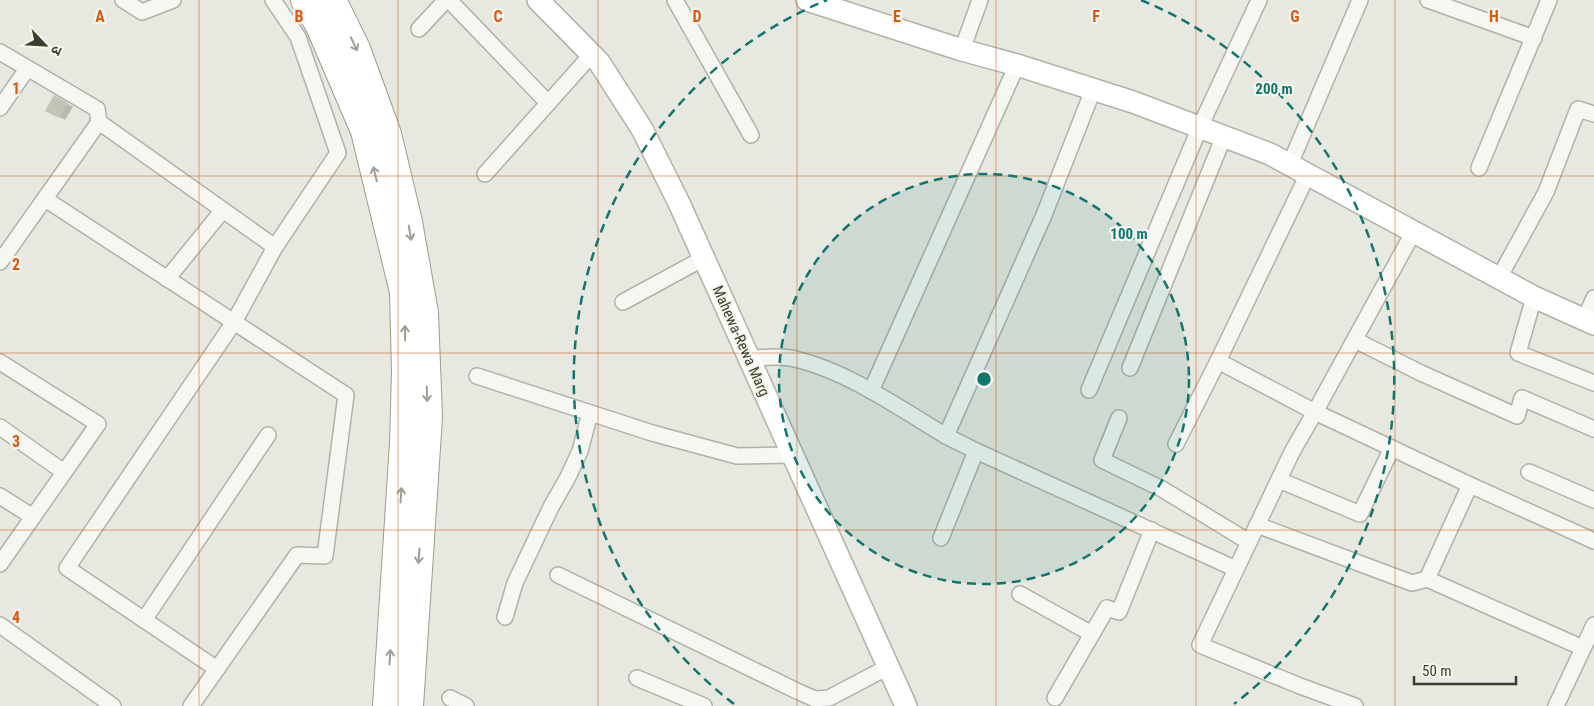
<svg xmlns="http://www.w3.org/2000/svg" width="1594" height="706" viewBox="0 0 1594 706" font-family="'Roboto Condensed','Noto Sans Devanagari',sans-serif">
<rect width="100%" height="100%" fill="#e7e8e0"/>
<polygon fill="#0003" points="55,97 73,107 65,120 47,110"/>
<polygon fill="#c3c4b8" points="54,95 68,103 59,118 45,111"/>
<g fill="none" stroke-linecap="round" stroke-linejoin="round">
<g stroke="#b0b2a6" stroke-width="18">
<g id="street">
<polyline points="123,0 142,12 173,0"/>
<polyline points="449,0 548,103"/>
<polyline points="675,0 751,135"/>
<polyline points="1428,0 1534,38"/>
<polyline points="419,29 446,0"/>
<polyline points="962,50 980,0"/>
<polyline points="0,52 97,109 99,122 275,247"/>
<polyline points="1093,90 1044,215 946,436 976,451 1236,569"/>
<polyline points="0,108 27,69"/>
<polyline points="1290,164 1360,0"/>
<polyline points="1479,168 1549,0"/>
<polyline points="485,174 592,54"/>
<polyline points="45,199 346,395 325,556 297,555 191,706"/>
<polyline points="0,262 99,122"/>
<polyline points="1499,278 1546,192 1578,109 1594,114"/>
<polyline points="167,279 223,210"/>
<polyline points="1534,297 1518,353 1594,383"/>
<polyline points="623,302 704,258"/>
<polyline points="1584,320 1594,298"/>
<polyline points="1355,340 1421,373 1517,416 1522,398 1594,429"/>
<path d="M749,358C763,358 781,355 795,359C847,371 901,409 946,436"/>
<polyline points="1218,361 1315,412 1470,485 1594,541"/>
<polyline points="0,362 98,424 0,564"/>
<polyline points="1130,368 1224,136"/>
<polyline points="477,376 652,433 737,456 793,455"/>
<polyline points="1089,390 1200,127 1259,0"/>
<polyline points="871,391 1017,65"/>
<polyline points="1119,418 1102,460 1162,489 1249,542"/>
<polyline points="0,427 64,472"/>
<polyline points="1176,444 1218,361 1308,174"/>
<polyline points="1529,472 1594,500"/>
<polyline points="1279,480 1360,514 1392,448"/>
<polyline points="1470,485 1427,579 1583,648"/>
<polyline points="0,496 33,517"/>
<polyline points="1257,525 1412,583 1427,579"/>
<polyline points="941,538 976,451"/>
<polyline points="558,575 799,692 815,699 829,698 888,667"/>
<polyline points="1020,594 1092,634"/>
<polyline points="505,617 515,583 551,507 568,477 580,451 590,413"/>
<polyline points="144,620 268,435"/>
<polyline points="0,625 113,706"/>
<polyline points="217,669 67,568 234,322 275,247 338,153 298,37 273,0"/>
<polyline points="637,678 704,706"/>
<polyline points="450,698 466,706"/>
<polyline points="1055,698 1107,608 1119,612 1152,530"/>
<polyline points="1355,706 1300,686 1200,645 1292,452 1315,412 1414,231"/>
<polyline points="1556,706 1594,625"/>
</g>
</g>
<g stroke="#b0b2a6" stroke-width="24">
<g id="secondary">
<polyline points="538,0 599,62 642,129 679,203 906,706"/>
<polyline points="807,0 962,50 1017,65 1133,102 1270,154 1534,297 1594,324"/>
</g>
</g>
<g stroke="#9c9e89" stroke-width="30">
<g id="highway">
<polyline points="305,0 320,26 365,131 404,292 406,372 404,443 387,706"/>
<polyline points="332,0 356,49 387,134 408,222 424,313 428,417 409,706"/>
</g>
</g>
<use href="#street" stroke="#f6f7f3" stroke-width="15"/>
<use href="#secondary" stroke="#fff" stroke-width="21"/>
<use href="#highway" stroke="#fff" stroke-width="28"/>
</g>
<defs><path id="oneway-shaft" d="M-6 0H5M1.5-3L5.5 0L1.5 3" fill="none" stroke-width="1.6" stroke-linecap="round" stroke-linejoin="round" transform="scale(1.25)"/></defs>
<g stroke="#9e9e94">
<use href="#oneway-shaft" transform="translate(354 44) rotate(65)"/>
<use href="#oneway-shaft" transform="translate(375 174) rotate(-104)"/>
<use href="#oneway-shaft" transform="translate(410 233) rotate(80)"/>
<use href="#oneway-shaft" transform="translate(405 333) rotate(-91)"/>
<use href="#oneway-shaft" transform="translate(427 394) rotate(88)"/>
<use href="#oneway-shaft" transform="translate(401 495) rotate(-86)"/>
<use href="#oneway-shaft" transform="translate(419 556) rotate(94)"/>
<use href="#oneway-shaft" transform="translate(390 657) rotate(-86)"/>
</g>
<path fill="none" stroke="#df580e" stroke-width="1" stroke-opacity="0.55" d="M199,0V706M398,0V706M598,0V706M797,0V706M996,0V706M1196,0V706M1395,0V706M0,176H1594M0,353H1594M0,530H1594"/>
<circle cx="984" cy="379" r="205" fill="#0f766e" fill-opacity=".12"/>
<g fill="none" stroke="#0f766e" stroke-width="2.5" stroke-dasharray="9 6">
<circle cx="984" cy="379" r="205"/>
<path d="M734 704A410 410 0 0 1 827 0M1141 0A410 410 0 0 1 1234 704"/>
</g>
<g text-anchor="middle" stroke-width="4.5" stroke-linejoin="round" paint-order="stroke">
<g font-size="15" fill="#3c3e2a" stroke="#f5f6f0">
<text transform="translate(741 341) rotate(66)" y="5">Mahewa-Rewa Marg</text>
</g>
</g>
<g font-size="16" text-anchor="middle" font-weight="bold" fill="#df580e" stroke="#f5f6f0" stroke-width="4.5" stroke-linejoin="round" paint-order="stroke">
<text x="100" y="22">A</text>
<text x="299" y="22">B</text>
<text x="498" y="22">C</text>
<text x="697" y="22">D</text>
<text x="897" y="22">E</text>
<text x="1096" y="22">F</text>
<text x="1295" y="22">G</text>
<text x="1494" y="22">H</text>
<text x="16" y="94">1</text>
<text x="16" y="270">2</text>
<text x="16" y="447">3</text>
<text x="16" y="623">4</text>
</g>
<circle cx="984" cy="379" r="8" fill="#0f766e" stroke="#f5f6f0" stroke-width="2.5"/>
<g font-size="15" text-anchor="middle" font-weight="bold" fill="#0f766e" stroke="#f5f6f0" stroke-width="4.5" stroke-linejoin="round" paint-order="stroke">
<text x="1274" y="94">200 m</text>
<text x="1129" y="239">100 m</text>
</g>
<g transform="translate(45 45) rotate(115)" stroke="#f5f6f0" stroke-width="4" paint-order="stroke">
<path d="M0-4L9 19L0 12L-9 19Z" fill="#3c3e2a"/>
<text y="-8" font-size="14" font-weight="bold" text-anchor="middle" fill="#3c3e2a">उ</text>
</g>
<path d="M1414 676v8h102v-8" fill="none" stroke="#3c3e2a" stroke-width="2.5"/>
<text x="1422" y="676" font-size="15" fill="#3c3e2a" stroke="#f5f6f0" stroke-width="4" paint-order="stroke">50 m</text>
</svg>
